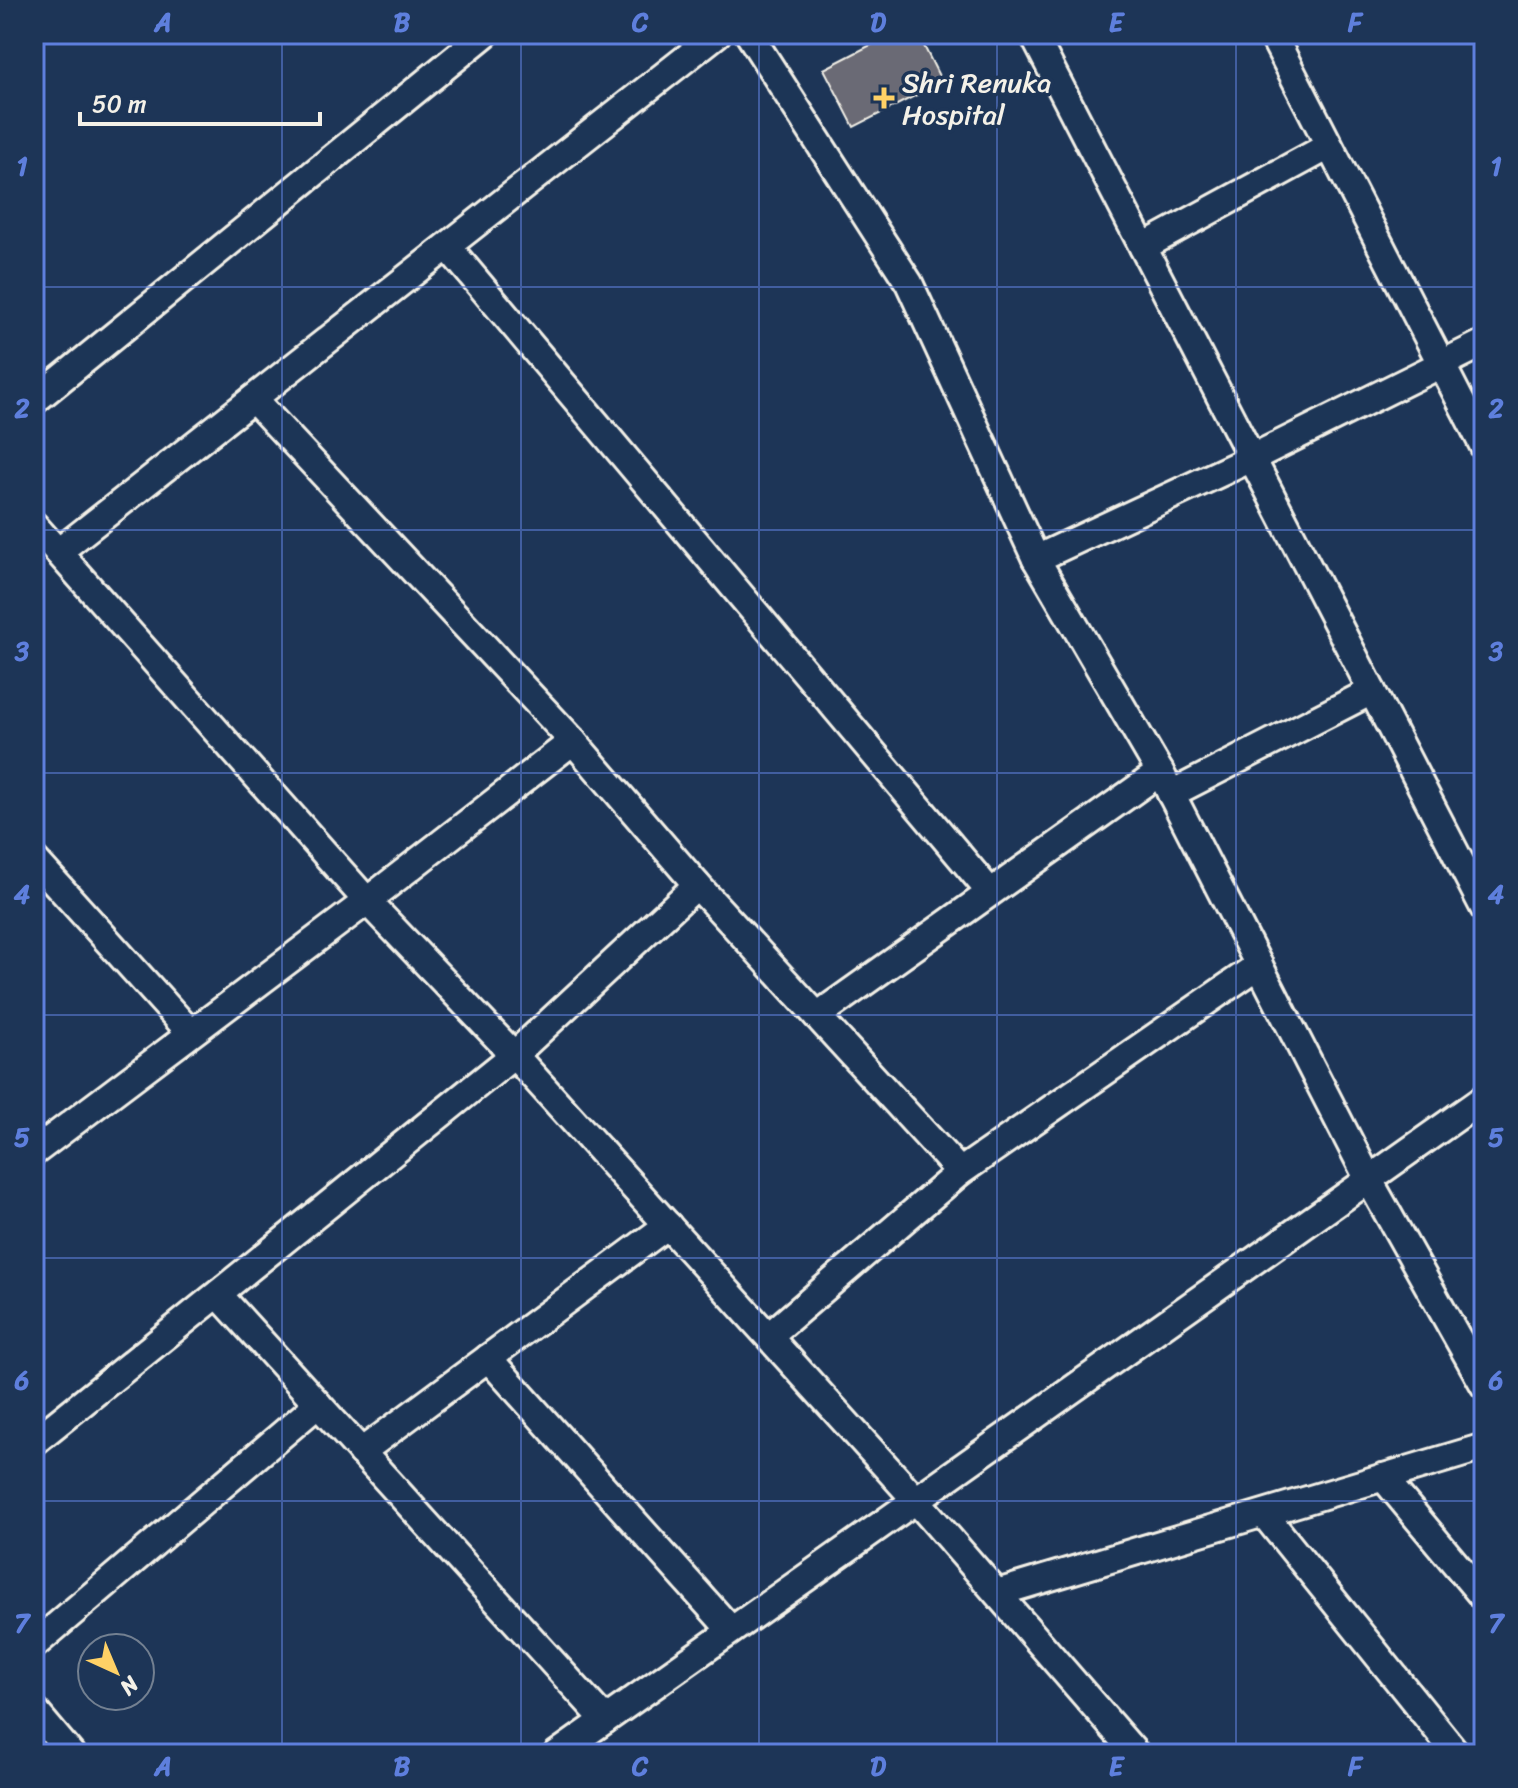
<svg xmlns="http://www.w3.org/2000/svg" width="1518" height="1788" viewBox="0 0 1518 1788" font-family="Sriracha,sans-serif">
<rect width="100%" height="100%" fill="#1d3557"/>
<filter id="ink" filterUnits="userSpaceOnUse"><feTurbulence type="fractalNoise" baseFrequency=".0125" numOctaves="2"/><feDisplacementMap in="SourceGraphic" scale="16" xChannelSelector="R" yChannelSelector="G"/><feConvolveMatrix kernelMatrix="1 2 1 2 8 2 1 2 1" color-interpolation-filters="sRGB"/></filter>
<g filter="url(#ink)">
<polygon fill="#6a6a74" stroke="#f4f1e8" stroke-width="2" points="892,34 918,34 942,82 854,127 824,69"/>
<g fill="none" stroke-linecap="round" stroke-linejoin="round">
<g stroke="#f4f1e8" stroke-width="32">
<g id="street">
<polyline points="749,34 909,283 1036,559 1160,772 1369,1180 1484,1385"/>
<polyline points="1033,34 1484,908"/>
<polyline points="1272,34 1484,447"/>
<polyline points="448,247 990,892"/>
<polyline points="1143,247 1329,146"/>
<polyline points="253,399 573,741 697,885 960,1172 769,1336"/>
<polyline points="34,401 485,34"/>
<polyline points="34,525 367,901 514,1055 916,1500 1136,1754"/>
<polyline points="58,552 717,34"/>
<polyline points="1036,559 1252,458 1484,343"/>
<polyline points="1171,794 1372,691"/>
<polyline points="34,859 190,1032"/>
<polyline points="817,1016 1160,772"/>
<polyline points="34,1152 367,901 573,741"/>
<polyline points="960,1172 1259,965"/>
<polyline points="218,1294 605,1720"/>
<polyline points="488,1358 731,1630"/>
<polyline points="34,1442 514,1055 697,885"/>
<polyline points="361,1452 668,1225"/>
<polyline points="1383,1477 1484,1598"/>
<polyline points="1264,1514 1457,1754"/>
<polyline points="997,1593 1484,1447"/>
<polyline points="34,1645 318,1404"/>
<polyline points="34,1710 71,1754"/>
<polyline points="557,1754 1484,1098"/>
</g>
</g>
<use href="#street" stroke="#1d3557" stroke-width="26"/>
</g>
</g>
<path fill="none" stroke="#5e7fdd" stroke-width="2" stroke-opacity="0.55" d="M282,34V1754M521,34V1754M759,34V1754M997,34V1754M1236,34V1754M34,287H1484M34,530H1484M34,773H1484M34,1015H1484M34,1258H1484M34,1501H1484"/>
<path fill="#ffd166" stroke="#1d3557" stroke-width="3" d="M880 86h8v8h8v8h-8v8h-8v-8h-8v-8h8z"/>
<g text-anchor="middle" stroke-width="7" stroke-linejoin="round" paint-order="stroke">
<g font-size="28" fill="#f4f1e8" stroke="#1d3557" text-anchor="start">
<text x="902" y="92">Shri Renuka<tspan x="902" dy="32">Hospital</tspan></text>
</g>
</g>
<rect width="1518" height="1788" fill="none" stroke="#1d3557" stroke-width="88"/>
<g transform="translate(116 1672) rotate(136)"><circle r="38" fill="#1d3557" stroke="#738091" stroke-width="2"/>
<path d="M0-6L14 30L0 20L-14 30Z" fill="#ffd166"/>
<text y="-12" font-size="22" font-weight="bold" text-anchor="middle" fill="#f4f1e8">N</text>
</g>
<path d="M80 112v12h240v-12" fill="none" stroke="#f4f1e8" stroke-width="4"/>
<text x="92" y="112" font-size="24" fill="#f4f1e8" stroke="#1d3557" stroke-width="6" paint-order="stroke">50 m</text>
<rect x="44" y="44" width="1430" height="1700" fill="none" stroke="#5e7fdd" stroke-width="3"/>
<g font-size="26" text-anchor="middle" font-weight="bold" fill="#5e7fdd">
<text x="163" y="31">A</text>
<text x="402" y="31">B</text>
<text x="640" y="31">C</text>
<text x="878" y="31">D</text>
<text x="1116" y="31">E</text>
<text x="1355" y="31">F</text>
<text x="22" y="175">1</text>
<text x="1496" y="175">1</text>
<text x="22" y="417">2</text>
<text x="1496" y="417">2</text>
<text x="22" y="660">3</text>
<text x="1496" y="660">3</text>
<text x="22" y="903">4</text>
<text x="1496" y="903">4</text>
<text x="22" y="1146">5</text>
<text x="1496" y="1146">5</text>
<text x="22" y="1389">6</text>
<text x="1496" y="1389">6</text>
<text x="22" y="1632">7</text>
<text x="1496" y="1632">7</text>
<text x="163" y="1775">A</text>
<text x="402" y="1775">B</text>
<text x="640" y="1775">C</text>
<text x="878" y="1775">D</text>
<text x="1116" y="1775">E</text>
<text x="1355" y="1775">F</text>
</g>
</svg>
